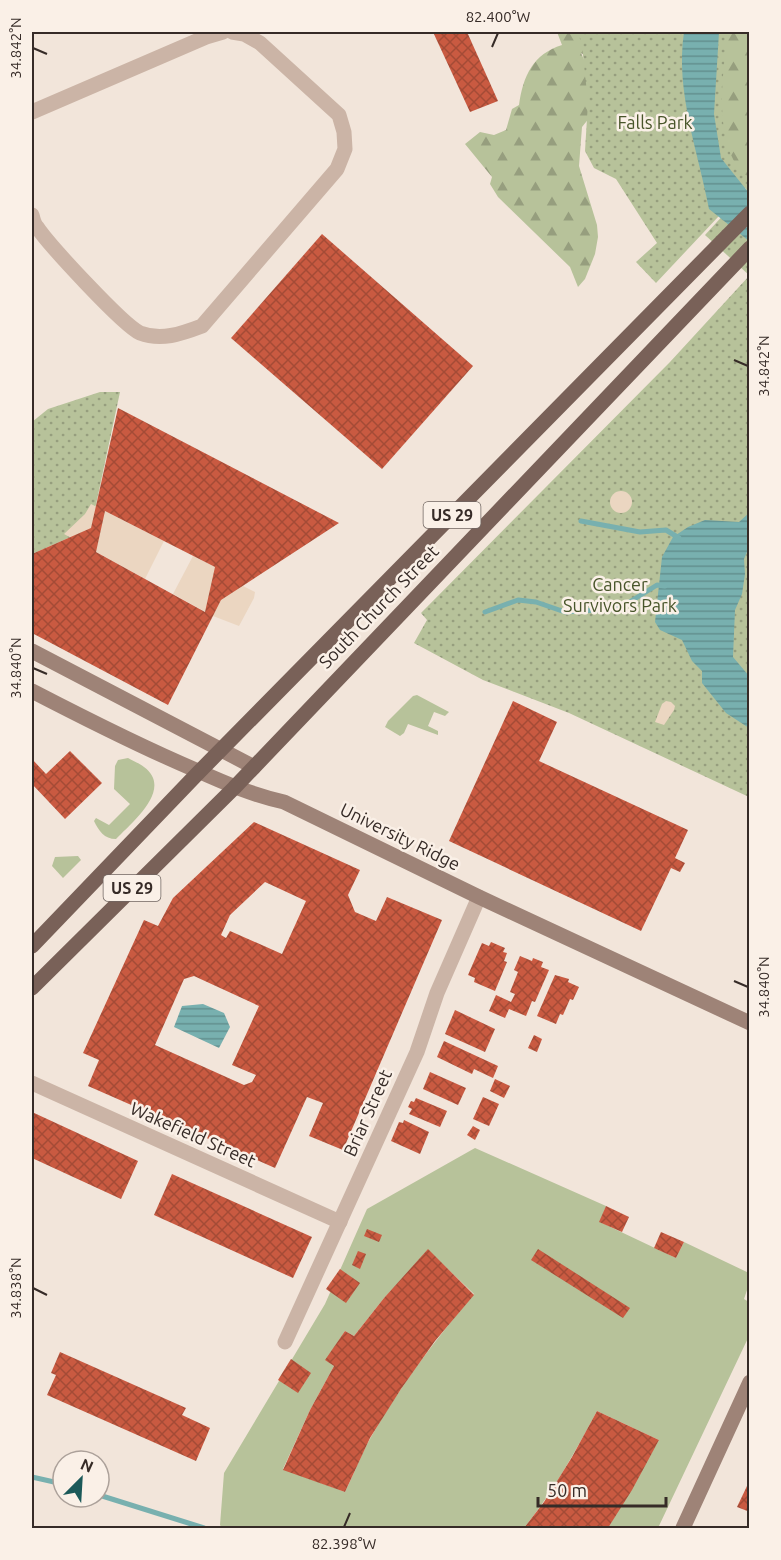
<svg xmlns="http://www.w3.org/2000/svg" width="781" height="1560" viewBox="0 0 781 1560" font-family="Ubuntu,sans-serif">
<defs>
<pattern id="forest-firs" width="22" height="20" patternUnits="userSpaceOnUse" patternTransform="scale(1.5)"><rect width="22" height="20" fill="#b7c29a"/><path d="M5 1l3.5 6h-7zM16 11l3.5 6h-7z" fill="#969e7e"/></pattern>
<pattern id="park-dots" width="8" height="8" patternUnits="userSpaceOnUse" patternTransform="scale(1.5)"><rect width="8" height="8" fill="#b7c29a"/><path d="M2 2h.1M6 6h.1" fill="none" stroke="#969e7e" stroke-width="1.8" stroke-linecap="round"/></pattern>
<pattern id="water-rules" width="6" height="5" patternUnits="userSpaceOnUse" patternTransform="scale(1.5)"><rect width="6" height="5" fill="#78b0af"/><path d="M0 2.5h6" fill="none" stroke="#638f8e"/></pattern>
<pattern id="building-cross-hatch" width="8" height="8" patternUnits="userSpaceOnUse" patternTransform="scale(1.5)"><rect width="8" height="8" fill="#c95a41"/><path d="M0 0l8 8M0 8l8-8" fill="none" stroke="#a44b36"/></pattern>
</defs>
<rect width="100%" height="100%" fill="#f2e5da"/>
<g fill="#b7c29a" fill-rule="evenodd">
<polygon points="417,695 449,712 445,716 434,712 428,726 438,731 438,735 408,724 404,733 400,736 385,727 388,721 413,696"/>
<path d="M128,758C133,761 139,763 144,767C174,789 131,823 116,839C104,839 99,831 94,821L96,818L109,825L130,804L114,789L115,766L118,760Z"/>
<polygon points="78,856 81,860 63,878 52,866 55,857"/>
<path d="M475,1148L606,1206L600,1222L676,1258L684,1242L749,1273V1284L744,1299L749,1302V1336L658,1528H608L659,1440L597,1411C575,1452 553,1492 524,1528H222L220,1525L224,1473L325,1304L367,1209ZM428,1250L474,1294C436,1339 400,1386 371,1437C361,1455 354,1474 345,1492L283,1469L310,1410L334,1366L326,1360L345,1331L354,1336L384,1298Z"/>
</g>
<g fill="url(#forest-firs)">
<path d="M557,32H684L593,60L581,53L590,73V117L582,127L579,166L597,225L598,237L595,254L585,279L578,287L570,267L498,197L490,184L492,177L465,144L480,132L494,135L506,130L512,109L519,105C523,76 533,54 562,45Z"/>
<polygon points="719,32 749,32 749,193 721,158"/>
</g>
<g fill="url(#park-dots)">
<path d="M578,32H728C723,71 715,125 734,161C737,168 744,173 749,178V184L656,283L636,262L657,243L616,179L594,168L585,151L588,102L582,46Z"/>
<polygon points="749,187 750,276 705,235"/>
<polygon points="749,276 749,797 569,713 483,680 414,643 427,620 421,613 670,362"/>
<polygon points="100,392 120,392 91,528 32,554 32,422 48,409"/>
</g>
<g fill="#ebd6c1">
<circle cx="621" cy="502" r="11"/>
<polygon points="91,504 164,541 145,579 64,534 85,514"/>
<polygon points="193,556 247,583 243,586 255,592 254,598 239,626 213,616 173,594"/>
<polygon points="666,701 671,702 675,706 674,710 664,725 655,722 662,704"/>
</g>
<g fill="url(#water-rules)">
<path d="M684,32H719L714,114L721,158L749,193V241L709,209C698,150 675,92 684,32Z"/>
<polygon points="749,513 749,547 744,559 745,574 742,594 735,610 733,657 749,676 749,728 726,713 702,683 702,671 692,661 682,640 660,630 655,622 662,557 673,537 688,527 705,520 739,522"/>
<polygon points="203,1004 224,1013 230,1027 219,1048 174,1027 182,1006"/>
</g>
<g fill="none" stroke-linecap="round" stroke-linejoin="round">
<g stroke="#78b0af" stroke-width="5">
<polyline points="581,521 640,532 666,530 679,538"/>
<polyline points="485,612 518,600 536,602 565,612 611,609 628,603 657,585 665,586"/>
<polyline points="32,1477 63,1484"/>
<polyline points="99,1495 204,1528"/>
</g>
</g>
<g fill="url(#building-cross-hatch)" fill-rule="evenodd">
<polygon points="433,32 467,32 498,101 470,112"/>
<polygon points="322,234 473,366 382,469 231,338"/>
<path d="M118,408L339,523L221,600L168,705L32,633V554L91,528ZM105,511L215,567L205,612L96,552Z"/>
<polygon points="513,701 557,722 539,761 688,830 675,858 685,863 680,872 671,868 641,931 449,841"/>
<polygon points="70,751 102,783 65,819 32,784 32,759 46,774"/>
<path d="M254,822L360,870L348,895L355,912L376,921L387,897L442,920L343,1150L309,1136L323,1103L307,1097L275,1168L88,1086L99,1060L83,1053L144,920L158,926L173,898ZM265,882L306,901L282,954L230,931L226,938L221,935L230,915ZM194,976L259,1006L232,1065L256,1075L252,1082L244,1085L155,1045L184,979Z"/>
<polygon points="491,942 505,948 503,952 507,953 504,961 507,962 495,991 474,982 475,978 468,975 482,943 489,946"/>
<polygon points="520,956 532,961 533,958 543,962 541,967 549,970 535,1002 532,1001 526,1016 509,1009 505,1018 489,1011 496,995 511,1002 515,994 510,992 518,972 514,970"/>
<polygon points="555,975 569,979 568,982 579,987 573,1000 570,999 563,1015 560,1014 556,1024 537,1016"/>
<polygon points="455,1010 495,1029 485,1052 445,1034"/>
<polygon points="534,1035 542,1039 537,1052 528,1048"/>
<polygon points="444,1041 498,1066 493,1078 474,1069 472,1074 437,1057"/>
<polygon points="430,1072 466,1088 458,1105 423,1089"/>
<polygon points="495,1079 510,1086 504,1098 490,1091"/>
<polygon points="483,1097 499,1104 489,1126 473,1119"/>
<polygon points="416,1098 447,1111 440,1127 409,1114 412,1109 408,1107 411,1101 414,1102"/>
<polygon points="32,1112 138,1161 121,1199 32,1158"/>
<polygon points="404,1120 429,1132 420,1154 391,1141 399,1122 403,1123"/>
<polygon points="473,1126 480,1130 475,1140 467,1135"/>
<polygon points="172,1174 312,1237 293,1278 154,1215"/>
<polygon points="606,1206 629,1217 622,1232 599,1222"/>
<polygon points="367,1229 382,1235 379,1242 364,1236"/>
<polygon points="661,1232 684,1242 676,1258 654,1248"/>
<polygon points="428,1249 474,1295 435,1341 401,1389 370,1438 345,1492 283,1470 310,1410 334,1366 325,1360 345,1331 354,1336 384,1298"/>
<polygon points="538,1249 630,1308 623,1318 531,1260"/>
<polygon points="358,1251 366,1254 360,1269 352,1265"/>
<polygon points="340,1269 360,1283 346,1303 326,1289"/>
<polygon points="60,1352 186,1408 182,1415 210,1428 196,1461 47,1395 56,1375 51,1373"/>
<polygon points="291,1359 311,1373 298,1393 278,1380"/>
<polygon points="597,1411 659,1440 632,1490 608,1528 524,1528 544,1502 572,1457"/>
<polygon points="747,1486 750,1487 750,1512 737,1507"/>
</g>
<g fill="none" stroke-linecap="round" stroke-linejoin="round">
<g stroke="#cbb4a6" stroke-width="15">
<polyline points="32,112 206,37 223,32"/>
<path d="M32,215C33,219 34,224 37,227C49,245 123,325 140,333C161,341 181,334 202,326L337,169L345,149L344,132L339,115L260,43L244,34L232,32"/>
<polyline points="32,1083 340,1222"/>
<polyline points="285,1342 417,1052 437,993 479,897"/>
</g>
<g stroke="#9e8377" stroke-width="15">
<polyline points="32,651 254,767"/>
<path d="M32,691C86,719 141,747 198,771C227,784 253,795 284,802L479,897L750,1023"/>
<polyline points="683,1528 750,1382"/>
</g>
<g stroke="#796158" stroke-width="15">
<polyline points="32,946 199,772 750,213"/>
<polyline points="32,988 234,788 750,248"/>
</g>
</g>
<path fill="none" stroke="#362b27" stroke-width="2" d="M492,47L498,33M33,48L47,54M734,360L748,366M33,668L47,674M734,981L748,987M33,1288L47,1295M344,1527L350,1513"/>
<g text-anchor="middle" stroke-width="5" stroke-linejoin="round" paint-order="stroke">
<g fill="#faf0e7" stroke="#716661" stroke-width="1.5">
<rect x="423.5" y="502" width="57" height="26" rx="4.5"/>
<rect x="103.5" y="875" width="57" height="26" rx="4.5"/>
</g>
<g font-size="16" font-weight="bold" fill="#362b27">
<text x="452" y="521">US 29</text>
<text x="132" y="894">US 29</text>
</g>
<g font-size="18" fill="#48552a" stroke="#faf0e7">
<text x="655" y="129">Falls Park</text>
<text x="620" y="591">Cancer<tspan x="620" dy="21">Survivors Park</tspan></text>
</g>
<g font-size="18" fill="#362b27" stroke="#faf0e7">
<text transform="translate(379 607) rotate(-46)" y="6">South Church Street</text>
<text transform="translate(400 837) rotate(26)" y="6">University Ridge</text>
<text transform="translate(368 1113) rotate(-66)" y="6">Briar Street</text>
<text transform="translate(193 1135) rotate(24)" y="6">Wakefield Street</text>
</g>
</g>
<rect width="781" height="1560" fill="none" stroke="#faf0e7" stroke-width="66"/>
<g transform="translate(81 1479) rotate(24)"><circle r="28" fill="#faf0e7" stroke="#aca19a" stroke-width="1.5"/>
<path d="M0-4.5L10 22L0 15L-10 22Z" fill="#1b5959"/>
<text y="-9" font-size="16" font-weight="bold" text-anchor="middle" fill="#362b27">N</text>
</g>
<path d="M538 1497v9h128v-9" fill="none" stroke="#362b27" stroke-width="3"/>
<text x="547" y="1497" font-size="18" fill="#362b27" stroke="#faf0e7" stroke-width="4.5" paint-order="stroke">50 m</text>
<rect x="33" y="33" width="715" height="1494" fill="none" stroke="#362b27" stroke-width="2"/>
<g font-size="15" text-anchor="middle" fill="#362b27">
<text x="498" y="22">82.400°W</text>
<text transform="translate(16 48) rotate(-90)" y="5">34.842°N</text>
<text transform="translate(764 366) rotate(-90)" y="5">34.842°N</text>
<text transform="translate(16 668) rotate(-90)" y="5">34.840°N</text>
<text transform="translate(764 987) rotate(-90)" y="5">34.840°N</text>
<text transform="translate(16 1288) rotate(-90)" y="5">34.838°N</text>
<text x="344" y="1549">82.398°W</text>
</g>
</svg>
